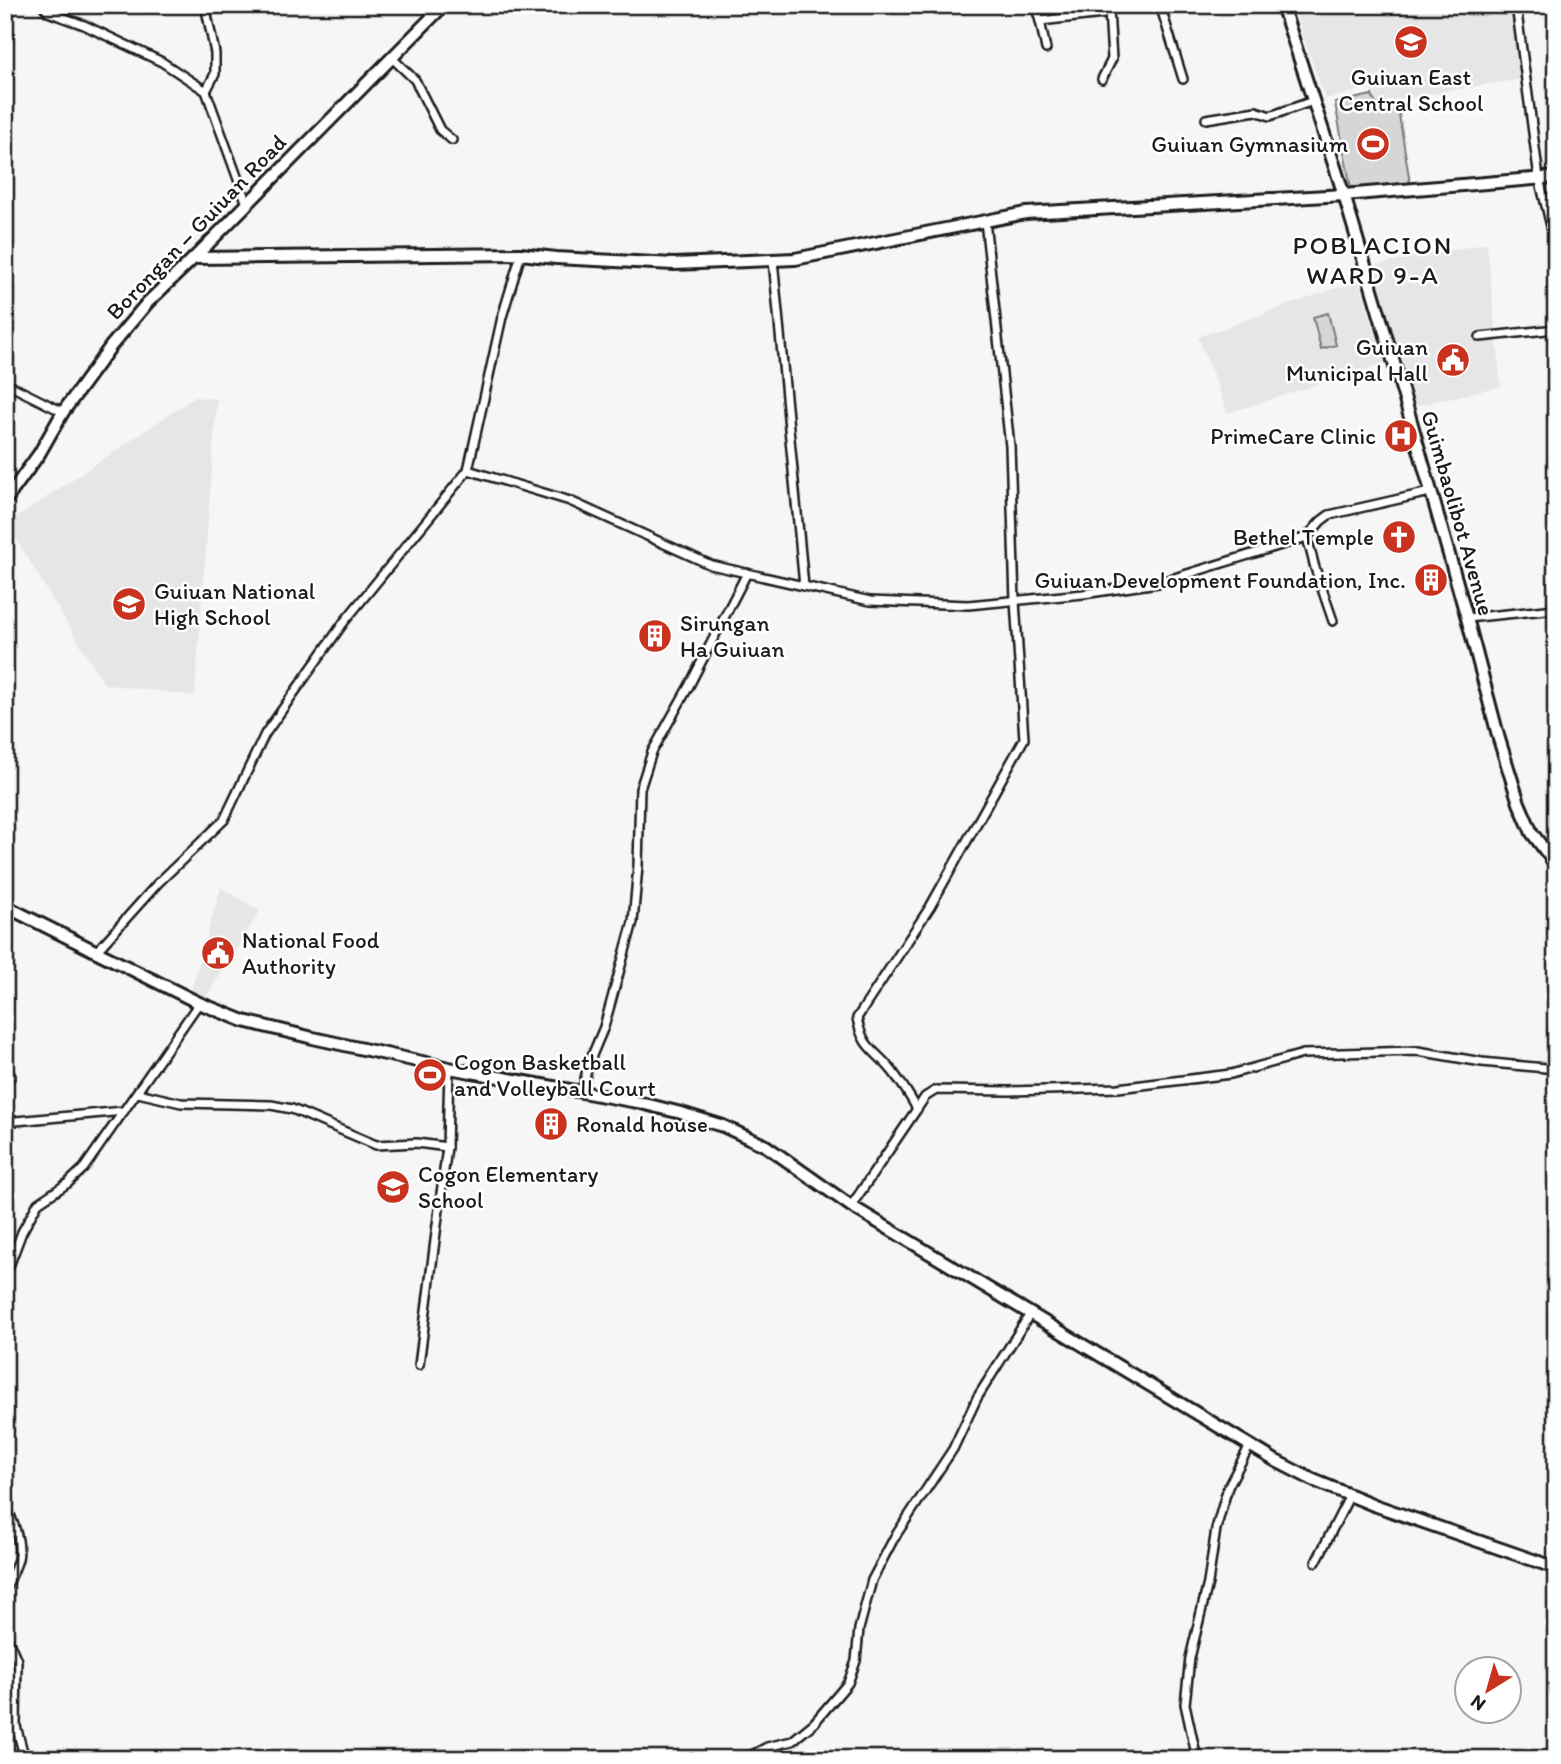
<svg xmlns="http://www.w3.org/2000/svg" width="1561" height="1764" viewBox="0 0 1561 1764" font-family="Itim,sans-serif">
<rect width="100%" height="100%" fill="#f6f6f6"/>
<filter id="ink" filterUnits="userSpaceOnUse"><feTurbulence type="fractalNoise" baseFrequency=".0143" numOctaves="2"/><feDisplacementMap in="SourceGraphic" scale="14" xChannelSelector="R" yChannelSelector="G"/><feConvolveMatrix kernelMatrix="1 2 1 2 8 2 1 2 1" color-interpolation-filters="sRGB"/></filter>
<g filter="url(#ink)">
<g fill="#e6e6e6">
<polygon points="1292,5 1512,5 1521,79 1375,103 1370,88 1325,99"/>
<polygon points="1487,243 1501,386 1411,407 1372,266"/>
<polygon points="1359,280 1385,363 1228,413 1198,337"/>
<polygon points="195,397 217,399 195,696 104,684 7,524"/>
<polygon points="221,887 260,911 205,999 190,994"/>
</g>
<g fill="#d6d6d6" stroke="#797979" stroke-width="2">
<polygon points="1372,95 1376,105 1397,102 1410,183 1351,189 1335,103"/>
<polygon points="1328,313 1336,345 1321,349 1313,317"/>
</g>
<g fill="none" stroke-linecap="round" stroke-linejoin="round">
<g stroke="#1c1c1c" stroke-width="12">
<g id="street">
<polyline points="43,5 48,12 84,25 162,62 206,91 247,204"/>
<polyline points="205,5 215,53 215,74 206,91"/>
<polyline points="1035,5 1040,21 1046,49"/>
<polyline points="1160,5 1183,79"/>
<polyline points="1516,5 1539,178 1556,246"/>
<polyline points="1161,8 1173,5"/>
<polyline points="1040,21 1104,14 1109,10 1110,5"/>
<polyline points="392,58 415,80 440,130 452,140"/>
<polyline points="1102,79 1112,59 1109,10"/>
<polyline points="1206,119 1256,111 1270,116 1313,101"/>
<polyline points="773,260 804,586"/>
<polyline points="1480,337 1556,329"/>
<polyline points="5,383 63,412"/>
<polyline points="468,470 570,501 711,565 870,601 968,605 1083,594 1158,583 1307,537 1321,521 1329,515 1430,492"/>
<polyline points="1307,537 1315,568 1333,621"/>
<polyline points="1467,618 1556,609"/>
<polyline points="96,952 158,883 224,820 265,734 344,622 468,470 502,317 521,254"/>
<polyline points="5,1076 11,1076"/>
<polyline points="582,1092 588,1065 604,1027 633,922 638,866 640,789 652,752 689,686 747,573"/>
<polyline points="138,1093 181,1103 271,1105 292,1109 376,1145 417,1143 447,1147"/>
<polyline points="917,1109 925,1097 936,1090 1010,1091 1118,1088 1231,1074 1303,1054 1418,1051 1482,1062 1556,1069"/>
<polyline points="5,1122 124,1111"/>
<path d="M851,1206L917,1109C910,1096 902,1084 893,1072C875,1049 863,1050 857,1018L930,907L1024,739L1015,601L1010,446L985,221"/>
<polyline points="5,1277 22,1232 38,1203 68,1183 84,1168 199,1003"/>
<polyline points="419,1365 447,1147 449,1068"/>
<path d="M5,1503C12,1519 22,1541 18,1559C15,1570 9,1581 5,1591"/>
<polyline points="1316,1562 1350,1495"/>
<polyline points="5,1633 17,1660 16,1726 25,1759"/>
<polyline points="744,1759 767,1747 792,1741 814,1723 848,1683 856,1661 859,1629 872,1580 894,1538 953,1449 977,1398 1030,1314"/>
<polyline points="1197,1759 1185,1704 1190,1658 1208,1583 1216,1529 1228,1487 1250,1445"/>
</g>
</g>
<g stroke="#1c1c1c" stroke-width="16">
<g id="secondary">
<polyline points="1282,5 1344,195 1405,400 1467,618 1499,739 1519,803 1532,833 1556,865"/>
<polyline points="194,258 521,254 556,258 674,264 795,259 1026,213 1344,195 1556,177"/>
<polyline points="5,906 199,1003 244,1021 313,1038 449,1068 637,1102 681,1113 723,1126 766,1146 851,1206 1276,1461 1313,1480 1374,1505 1556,1568"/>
</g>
</g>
<g stroke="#1c1c1c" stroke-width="16">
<polyline id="primary" points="5,501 39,454 63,412 111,346 148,302 194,258 444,5"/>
</g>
<use href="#street" stroke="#fff" stroke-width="7"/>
<use href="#secondary" stroke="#fff" stroke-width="10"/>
<use href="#primary" stroke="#fff" stroke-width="10"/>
</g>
</g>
<defs>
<g id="school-disc" transform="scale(1.75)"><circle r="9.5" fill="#c8321e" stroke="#fff"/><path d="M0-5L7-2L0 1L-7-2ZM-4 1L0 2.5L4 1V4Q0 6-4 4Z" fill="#fff"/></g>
<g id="stadium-disc" transform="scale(1.75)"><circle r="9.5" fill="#c8321e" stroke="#fff"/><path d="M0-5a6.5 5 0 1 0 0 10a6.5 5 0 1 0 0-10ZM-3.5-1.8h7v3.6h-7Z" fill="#fff"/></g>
<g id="civic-disc" transform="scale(1.75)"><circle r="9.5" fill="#c8321e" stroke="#fff"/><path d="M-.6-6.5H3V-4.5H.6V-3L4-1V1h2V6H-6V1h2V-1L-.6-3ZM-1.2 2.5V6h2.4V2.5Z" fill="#fff"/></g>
<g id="hospital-disc" transform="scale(1.75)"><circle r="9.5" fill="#c8321e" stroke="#fff"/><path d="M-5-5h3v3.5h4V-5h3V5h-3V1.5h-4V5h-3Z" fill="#fff"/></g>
<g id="church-disc" transform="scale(1.75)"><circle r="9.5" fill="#c8321e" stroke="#fff"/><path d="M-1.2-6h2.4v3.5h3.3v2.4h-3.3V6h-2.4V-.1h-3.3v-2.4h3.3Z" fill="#fff"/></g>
<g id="building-disc" transform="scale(1.75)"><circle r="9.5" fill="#c8321e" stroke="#fff"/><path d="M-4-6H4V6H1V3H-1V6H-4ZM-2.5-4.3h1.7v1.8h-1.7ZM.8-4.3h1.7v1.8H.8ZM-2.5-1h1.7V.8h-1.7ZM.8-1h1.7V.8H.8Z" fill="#fff"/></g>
</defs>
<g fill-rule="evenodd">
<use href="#school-disc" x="1411" y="42"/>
<use href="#stadium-disc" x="1373" y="144"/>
<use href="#civic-disc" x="1453" y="360"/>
<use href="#hospital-disc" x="1401" y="436"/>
<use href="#church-disc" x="1399" y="537"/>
<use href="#building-disc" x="1431" y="580"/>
<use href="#school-disc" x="129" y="604"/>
<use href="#building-disc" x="655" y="636"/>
<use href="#civic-disc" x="218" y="953"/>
<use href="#stadium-disc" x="430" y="1075"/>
<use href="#building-disc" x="551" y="1124"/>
<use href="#school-disc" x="393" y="1187"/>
</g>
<g text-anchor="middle" stroke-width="5" stroke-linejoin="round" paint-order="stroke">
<g font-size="23" fill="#1c1c1c" stroke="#fff" text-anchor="start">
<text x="1411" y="85" text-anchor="middle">Guiuan East<tspan x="1411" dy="26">Central School</tspan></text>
<text x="1348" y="152" text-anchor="end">Guiuan Gymnasium</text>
<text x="1428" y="355" text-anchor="end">Guiuan<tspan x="1428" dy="26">Municipal Hall</tspan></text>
<text x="1376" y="444" text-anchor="end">PrimeCare Clinic</text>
<text x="1374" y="545" text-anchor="end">Bethel Temple</text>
<text x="1406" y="588" text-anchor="end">Guiuan Development Foundation, Inc.</text>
<text x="154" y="599">Guiuan National<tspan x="154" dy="26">High School</tspan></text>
<text x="680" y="631">Sirungan<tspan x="680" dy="26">Ha Guiuan</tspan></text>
<text x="242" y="948">National Food<tspan x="242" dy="26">Authority</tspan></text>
<text x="454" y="1070">Cogon Basketball<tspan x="454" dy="26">and Volleyball Court</tspan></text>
<text x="576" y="1132">Ronald house</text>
<text x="418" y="1182">Cogon Elementary<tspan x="418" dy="26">School</tspan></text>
</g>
<g font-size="23" fill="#1c1c1c" stroke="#fff">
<text transform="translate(196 227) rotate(-46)" y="8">Borongan – Guiuan Road</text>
<text transform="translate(1458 513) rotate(74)" y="8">Guimbaolibot Avenue</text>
</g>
<g font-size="26" letter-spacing="2" fill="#1c1c1c" stroke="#fff">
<text x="1373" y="254">POBLACION<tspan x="1373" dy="30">WARD 9-A</tspan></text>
</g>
</g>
<rect width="1561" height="1764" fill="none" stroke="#fff" stroke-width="28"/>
<rect x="14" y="14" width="1533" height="1736" fill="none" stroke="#1c1c1c" stroke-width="2.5" filter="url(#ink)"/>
<g transform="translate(1488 1690) rotate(217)"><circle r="33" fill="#ffffff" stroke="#a4a4a4" stroke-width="2"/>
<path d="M0-5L12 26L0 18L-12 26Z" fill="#c8321e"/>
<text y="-10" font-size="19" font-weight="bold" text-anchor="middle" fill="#1c1c1c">N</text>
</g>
</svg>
